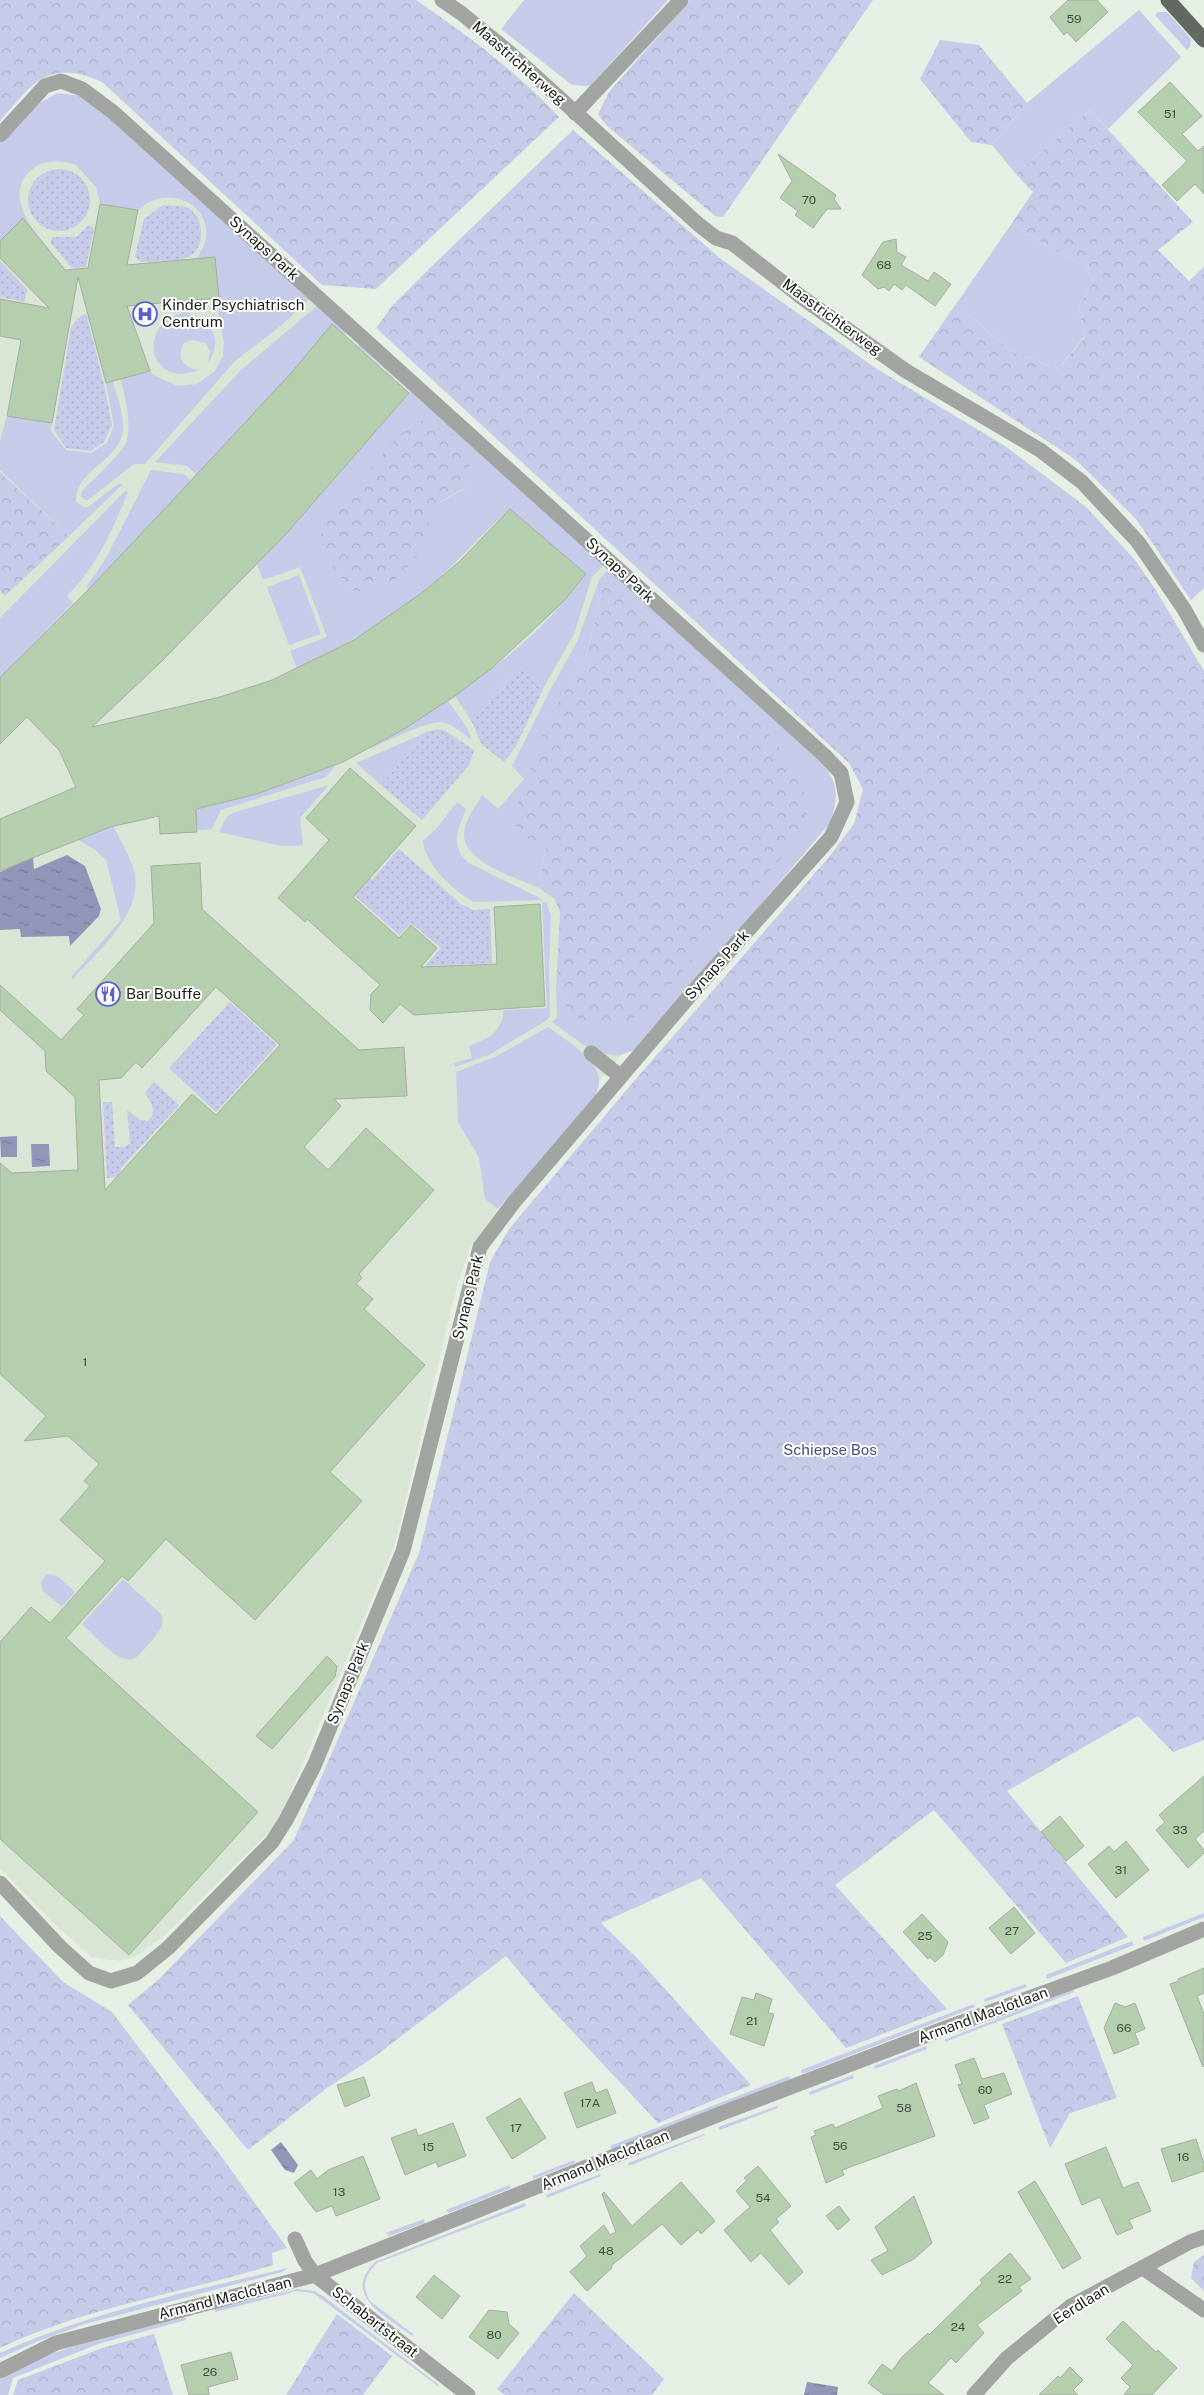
<svg xmlns="http://www.w3.org/2000/svg" width="1204" height="2395" viewBox="0 0 1204 2395" font-family="'Public Sans',sans-serif">
<defs>
<pattern id="forest-crowns" width="20" height="18" patternUnits="userSpaceOnUse" patternTransform="scale(1.25)"><rect width="20" height="18" fill="#c6cbea"/><path d="M2 6a3 3 0 1 1 6 0M12 15a3 3 0 1 1 6 0" fill="none" stroke="#aaaec8"/></pattern>
<pattern id="garden-dots" width="8" height="8" patternUnits="userSpaceOnUse" patternTransform="scale(1.25)"><rect width="8" height="8" fill="#c6cbea"/><path d="M2 2h.1M6 6h.1" fill="none" stroke="#aaaec8" stroke-width="1.8" stroke-linecap="round"/></pattern>
<pattern id="water-ripples" width="26" height="14" patternUnits="userSpaceOnUse" patternTransform="scale(1.25)"><rect width="26" height="14" fill="#9196b9"/><path d="M2 4q2-2 4 0t4 0M15 11q2-2 4 0t4 0" fill="none" stroke="#767a96"/></pattern>
</defs>
<rect width="100%" height="100%" fill="#e6efe4"/>
<polygon fill="#d9e6d5" points="81,103 309,296 604,565 826,819 596,1085 498,1209 470,1248 457,1286 395,1544 287,1801 270,1831 166,1934 137,1956 120,1961 92,1957 52,1922 0,1868 0,151"/>
<g fill="#c6cbea" fill-rule="evenodd">
<polygon points="524,0 668,0 590,86 572,85 501,29"/>
<polygon points="1139,10 1181,57 1108,129 1090,110 1016,174 992,145 1027,103"/>
<polygon points="1158,12 1167,12 1191,39 1190,47 1187,50 1155,15"/>
<path d="M57,93L82,96L94,103L310,298L282,325L235,361L145,464H134L88,500H84L81,495L83,490C96,477 111,463 123,448C138,427 118,372 112,348L130,317L150,371L155,376L178,386L197,384L215,371L223,356L224,341L219,320V298L195,260C230,218 176,176 138,210L127,265L88,268L100,204L96,187L76,165C59,160 43,159 29,172C0,201 46,246 65,270H46L30,288L0,258V144L33,107Z"/>
<polygon points="1012,223 1052,249 1084,265 1094,281 1078,307 1085,336 1058,369 1016,353 1001,343 956,304"/>
<polygon points="318,305 347,331 344,335 331,325 292,372 197,475 187,466 155,462 241,370"/>
<path d="M185,312C210,318 225,339 208,363L210,352L206,343L192,340L184,343C176,358 183,368 199,370C150,390 134,324 185,312Z"/>
<path d="M360,344L604,565L592,577L574,634L544,687L519,667L472,722L455,696C503,663 552,622 586,574L510,509C480,535 455,566 424,591C385,623 341,647 297,669L290,651L327,637L300,567L263,580L257,564L286,534L411,391L358,346ZM467,487L434,506L353,591L340,576L323,547Z"/>
<path d="M107,365C113,385 124,409 123,429C121,462 75,468 76,502L85,507H88L118,484H123L69,536L0,470V441L7,416L52,423L51,431L66,450L91,453L107,443L114,426L106,383Z"/>
<polygon points="151,470 184,474 192,481 89,589 86,587 105,560"/>
<path d="M125,491L128,492C112,531 97,566 67,596L73,603L0,676V618Z"/>
<path d="M609,569L818,759C839,782 839,794 830,823L638,1049L617,1056L592,1051L552,1022L557,1018L556,988L573,1017L787,758L745,707L613,580L602,590L585,661L548,717L546,846L539,888C516,878 463,862 464,834C464,821 476,806 482,795L498,809L524,779L512,766L550,690L577,642L599,580Z"/>
<polygon points="299,575 321,634 289,645 267,587"/>
<path d="M448,701L466,726L472,740C463,734 453,724 442,722C428,720 382,744 366,750L404,729Z"/>
<polygon points="427,732 381,785 356,763"/>
<polygon points="336,765 326,777 221,810 212,829 198,830 196,812 177,812 257,794"/>
<polygon points="329,785 300,818 303,845 281,846 219,832 227,816 235,812"/>
<path d="M457,802L466,809C458,829 449,847 469,863L544,900L474,902C454,892 424,863 423,841L437,828Z"/>
<path d="M113,826C121,842 132,859 135,875C142,915 96,953 72,980V976L121,920L106,860L94,849L76,839Z"/>
<path d="M546,902L551,916L549,964L550,1016L547,1020L489,1055L455,1067L454,1063L472,1058L469,1046C488,1039 501,1033 504,1010L547,1008L542,903Z"/>
<path d="M548,1027C563,1038 602,1061 599,1083C599,1088 596,1093 595,1098L498,1209L485,1199L479,1158L458,1122L456,1072L495,1057Z"/>
<polygon points="47,1574 57,1576 75,1592 62,1607 42,1590 41,1582"/>
<path d="M123,1579L161,1614C165,1624 160,1630 154,1638C148,1644 142,1653 135,1658C120,1667 93,1634 82,1624Z"/>
<polygon points="1204,1913 1204,1917 1144,1941 1143,1937"/>
<polygon points="1132,1941 1134,1945 1047,1979 1046,1975"/>
<polygon points="1026,1984 1027,1987 985,2002 984,1999"/>
<polygon points="1073,1989 1074,1992 945,2042 944,2040"/>
<polygon points="974,2004 975,2007 802,2074 801,2070"/>
<polygon points="926,2046 927,2049 875,2069 874,2066"/>
<polygon points="853,2075 854,2078 810,2095 809,2092"/>
<polygon points="789,2076 790,2079 612,2149 610,2146"/>
<polygon points="777,2106 778,2108 720,2130 718,2127"/>
<polygon points="704,2134 705,2135 629,2166 628,2163"/>
<polygon points="574,2160 575,2163 533,2179 533,2176"/>
<polygon points="600,2174 601,2176 547,2198 546,2195"/>
<polygon points="509,2185 511,2188 449,2213 446,2210"/>
<path d="M525,2203L526,2206L377,2263C365,2275 361,2287 370,2301L413,2334L412,2336C386,2316 341,2296 375,2262Z"/>
<polygon points="424,2219 425,2223 389,2236 386,2233"/>
<path d="M288,2268L282,2272L85,2324L36,2342L0,2358V2353C91,2312 191,2291 288,2268Z"/>
<polygon points="298,2289 314,2291 323,2296 439,2385 438,2386 313,2293 297,2291 215,2312 214,2309"/>
<path d="M185,2317L186,2320L98,2344L13,2378L8,2395H0V2380C52,2345 126,2333 185,2317Z"/>
</g>
<g fill="url(#forest-crowns)">
<path d="M0,0H416C467,35 516,71 559,117L376,289L322,285L102,82C48,58 33,83 0,121Z"/>
<polygon points="690,0 873,0 723,217 715,216 607,126 598,114 609,92"/>
<polygon points="940,40 979,45 1027,103 992,145 971,142 920,79"/>
<polygon points="1090,110 1193,222 1158,250 1189,281 1204,267 1204,588 1191,600 1136,519 1076,460 919,357 956,304 1001,343 1016,353 1058,369 1085,337 1078,307 1094,281 1084,265 1052,249 1012,223 1033,192 1016,174"/>
<polygon points="573,130 721,259 877,369 1005,446 1086,507 1136,561 1157,592 1204,671 1204,1740 1173,1752 1138,1716 1007,1791 1128,1937 1066,1963 934,1810 835,1885 947,2009 846,2048 701,1878 601,1923 639,1960 751,2085 658,2123 545,2002 506,1956 374,2057 327,2088 248,2150 128,2005 158,1980 294,1840 419,1553 490,1262 509,1229 635,1080 829,857 854,824 863,789 849,763 376,328 392,306 433,265"/>
<path d="M430,415L462,442L474,478C464,492 440,498 434,508C426,522 426,542 417,555C401,579 381,593 353,591C339,575 317,551 322,529L399,435Z"/>
<polygon points="0,472 69,536 5,596 0,591"/>
<path d="M613,580L745,707L788,758L807,799L806,821L797,840L651,1007C616,1030 613,1027 573,1017L556,988L560,912L555,899L539,888L546,846L522,836L514,821L519,801L548,717L585,661L602,590Z"/>
<path d="M0,1916L63,1982L112,2012L224,2160L287,2248L272,2253L273,2265C182,2293 87,2307 0,2348Z"/>
<polygon points="1078,1996 1117,2098 1070,2113 1050,2148 1002,2024"/>
<polygon points="1204,2255 1204,2291 1191,2278 1194,2262"/>
<polygon points="574,2293 664,2379 652,2395 505,2395 497,2389"/>
<polygon points="337,2314 392,2356 363,2395 286,2395"/>
<polygon points="154,2334 173,2395 13,2395 18,2380 105,2347"/>
</g>
<g fill="url(#garden-dots)">
<circle cx="59" cy="200" r="31"/>
<path d="M163,205C171,206 183,205 190,209C204,219 206,247 190,256C177,263 156,261 141,262L135,256L144,219Z"/>
<polygon points="89,225 94,228 86,267 72,268 50,242 53,237 76,237"/>
<polygon points="0,261 27,289 25,302 0,297"/>
<polygon points="86,313 104,384 112,425 104,442 91,451 66,448 54,430 71,328 77,319"/>
<polygon points="519,667 544,687 516,746 504,762 481,744 472,722"/>
<polygon points="438,729 446,731 474,750 469,765 422,820 381,785 427,732"/>
<polygon points="399,849 462,905 473,910 490,909 492,963 425,966 441,948 411,923 399,935 353,894 363,873 372,880"/>
<polygon points="230,1002 277,1045 216,1112 169,1068"/>
<path d="M154,1082L179,1105L121,1168V1177L107,1178L103,1102H112L115,1147H125L130,1143L127,1110L140,1120L148,1121C158,1112 151,1102 145,1093Z"/>
</g>
<g fill="url(#water-ripples)">
<polygon points="67,855 85,866 101,909 99,916 70,946 69,936 21,937 20,929 0,930 0,872 33,857 34,869"/>
<polygon points="17,1136 17,1157 1,1157 0,1137"/>
<polygon points="31,1144 49,1144 50,1166 32,1167"/>
<polygon points="281,2142 298,2165 294,2173 285,2170 271,2150"/>
<polygon points="807,2382 838,2387 837,2395 804,2395"/>
</g>
<g fill="#b5cead" stroke="#a5ada3" fill-rule="evenodd">
<polygon points="1068,0 1097,0 1108,12 1076,42 1067,32 1064,35 1050,17"/>
<polygon points="1170,82 1202,116 1182,134 1198,151 1204,146 1204,194 1195,184 1177,201 1162,185 1187,161 1138,112"/>
<polygon points="778,154 836,195 834,199 841,209 827,209 813,228 795,215 798,211 780,198 792,181"/>
<polygon points="100,204 138,210 127,265 215,257 219,298 127,306 150,371 106,383 78,277 52,423 7,416 21,340 0,336 0,299 49,308 0,258 0,241 23,218 65,270 88,268"/>
<polygon points="896,239 897,252 906,257 901,265 928,281 934,272 951,284 935,306 906,285 902,290 894,284 889,291 884,287 878,289 862,275 883,242"/>
<polygon points="332,324 409,393 286,534 161,662 92,727 220,697 272,680 354,640 423,592 460,561 510,509 586,574 564,601 491,669 455,696 404,729 343,762 257,794 196,809 197,832 160,834 159,816 110,827 0,871 0,819 76,787 59,750 27,717 0,744 0,677 89,589 172,501 292,372"/>
<polygon points="350,768 416,826 353,897 399,938 411,925 437,948 421,967 497,964 494,907 540,904 545,1006 414,1015 400,1004 383,1023 370,1010 371,994 380,985 307,919 305,922 278,898 329,840 306,818"/>
<path d="M200,863L202,909L359,1050L404,1047L407,1096L334,1099L341,1106L304,1147L328,1170L366,1128L434,1190L359,1274L362,1278L356,1284L373,1299L364,1309L425,1365L330,1472L362,1501L255,1620L166,1539L128,1581L122,1576L66,1638L258,1812L129,1955L0,1839V1642L31,1607L50,1623L105,1561L60,1520L90,1486L84,1481L99,1464L68,1436L24,1441L46,1416L0,1374V1163L12,1173L78,1170L75,1097L46,1071L45,1051L0,1010V985L61,1040L84,1015L77,1009L154,923L151,866ZM216,987L280,1045L216,1115L192,1094L105,1190L99,1080L121,1078L136,1062L142,1068Z"/>
<polygon points="327,1656 337,1666 335,1677 272,1749 256,1736"/>
<polygon points="1204,1776 1204,1831 1195,1839 1204,1850 1204,1853 1188,1868 1156,1830 1165,1822 1159,1815"/>
<polygon points="1060,1816 1084,1846 1066,1861 1041,1832"/>
<polygon points="1126,1841 1149,1870 1116,1898 1088,1864 1109,1846 1114,1852"/>
<polygon points="1014,1907 1035,1933 1011,1954 989,1928"/>
<polygon points="922,1914 948,1942 943,1955 935,1962 930,1957 928,1959 903,1932"/>
<polygon points="1204,1968 1204,1993 1197,1996 1204,2014 1203,2067 1170,1984 1179,1981 1178,1979"/>
<polygon points="756,1993 772,1999 768,2013 774,2014 764,2046 730,2034 742,1997 754,2000"/>
<polygon points="1115,2003 1125,2007 1135,2003 1145,2029 1135,2033 1139,2044 1114,2054 1104,2028"/>
<polygon points="974,2058 982,2079 1004,2073 1012,2094 984,2105 989,2118 974,2124 958,2085 962,2084 955,2065"/>
<polygon points="364,2077 370,2096 345,2107 337,2085"/>
<polygon points="592,2082 596,2093 607,2089 616,2113 577,2128 564,2093"/>
<polygon points="916,2083 935,2136 842,2170 844,2175 826,2183 811,2137 816,2135 814,2131 833,2124 835,2128 883,2108 878,2096 897,2089 899,2091"/>
<polygon points="520,2098 546,2138 512,2159 486,2118"/>
<polygon points="453,2123 466,2156 438,2167 436,2162 405,2175 391,2138 416,2129 418,2136"/>
<polygon points="1196,2139 1204,2164 1204,2171 1172,2182 1161,2149"/>
<polygon points="1106,2147 1123,2188 1138,2182 1151,2211 1129,2220 1133,2228 1117,2235 1100,2197 1082,2205 1065,2164"/>
<polygon points="363,2156 380,2199 336,2216 332,2206 316,2212 294,2183 311,2170 317,2179 328,2170"/>
<polygon points="758,2166 791,2206 776,2219 779,2222 770,2230 803,2272 789,2285 761,2253 751,2262 724,2230 750,2207 736,2191 747,2180 744,2178"/>
<polygon points="1035,2181 1081,2258 1063,2269 1018,2192"/>
<polygon points="681,2182 715,2221 701,2234 698,2230 681,2245 662,2224 611,2266 612,2268 587,2291 570,2272 587,2256 580,2246 604,2225 610,2235 616,2232 602,2194 604,2192 632,2226"/>
<polygon points="914,2196 932,2243 914,2259 882,2275 871,2260 888,2251 875,2227"/>
<polygon points="839,2206 850,2220 838,2230 826,2216"/>
<polygon points="1010,2253 1031,2279 1019,2287 1022,2291 977,2325 984,2333 956,2363 951,2358 928,2383 944,2395 884,2395 868,2383 882,2364 892,2371 902,2357 928,2333 929,2335 982,2283 980,2280"/>
<polygon points="434,2275 460,2296 442,2319 416,2297"/>
<polygon points="489,2310 507,2312 509,2324 519,2333 498,2359 469,2337"/>
<polygon points="1123,2321 1156,2352 1158,2350 1177,2368 1152,2395 1124,2395 1130,2387 1121,2378 1133,2365 1106,2339"/>
<polygon points="231,2352 238,2379 208,2387 209,2395 189,2395 181,2365"/>
<polygon points="1070,2367 1083,2380 1073,2390 1078,2395 1039,2395 1058,2376 1060,2378"/>
</g>
<g fill="none" stroke-linecap="round" stroke-linejoin="round">
<g stroke="#a1a4a0" stroke-width="15">
<polyline points="442,0 461,13 510,53 698,224 716,238 732,243 804,299 906,371 1040,450 1082,482 1138,542 1184,609 1204,645"/>
<polyline points="575,113 681,0"/>
<polyline points="0,135 45,86 61,81 82,89 113,112 824,755 841,773 847,802 831,837 699,985 514,1202 480,1247 403,1551 314,1766 286,1820 272,1842 168,1948 137,1973 111,1981 89,1973 60,1947 0,1883"/>
<polyline points="591,1053 620,1076"/>
<polyline points="295,2239 305,2261 315,2275 468,2395"/>
<polyline points="1143,2268 1204,2310"/>
<polyline points="0,2371 56,2343 315,2275 725,2112 943,2029 1112,1968 1204,1929"/>
<polyline points="974,2395 1007,2358 1071,2306 1190,2242 1204,2237"/>
</g>
<polyline stroke="#636961" stroke-width="15" points="1168,0 1204,40"/>
</g>
<defs>
<g id="hospital-ring" transform="scale(1.25)"><circle r="9.5" fill="#fff" stroke="#5c5dd5" stroke-width="1.5"/><path d="M-5-5h3v3.5h4V-5h3V5h-3V1.5h-4V5h-3Z" fill="#5c5dd5"/></g>
<g id="restaurant-ring" transform="scale(1.25)"><circle r="9.5" fill="#fff" stroke="#5c5dd5" stroke-width="1.5"/><path d="M-5-6h1v4h1v-4h1v4h1v-4h1v5L-1.5 .5V6h-2V.5L-5-1ZM5-6V6H3V1.5H1.5Q1.5-4 5-6Z" fill="#5c5dd5"/></g>
</defs>
<g fill-rule="evenodd">
<use href="#hospital-ring" x="145" y="314"/>
<use href="#restaurant-ring" x="108" y="994"/>
</g>
<g text-anchor="middle" stroke-width="4" stroke-linejoin="round" paint-order="stroke">
<g font-size="12" fill="#424b3f">
<text x="1074" y="23">59</text>
<text x="1170" y="118">51</text>
<text x="809" y="204">70</text>
<text x="884" y="269">68</text>
<text x="85" y="1366">1</text>
<text x="1180" y="1834">33</text>
<text x="1121" y="1874">31</text>
<text x="1012" y="1935">27</text>
<text x="925" y="1940">25</text>
<text x="752" y="2025">21</text>
<text x="1124" y="2032">66</text>
<text x="985" y="2094">60</text>
<text x="590" y="2107">17A</text>
<text x="904" y="2112">58</text>
<text x="516" y="2132">17</text>
<text x="840" y="2150">56</text>
<text x="428" y="2151">15</text>
<text x="1183" y="2161">16</text>
<text x="339" y="2196">13</text>
<text x="763" y="2202">54</text>
<text x="606" y="2255">48</text>
<text x="1005" y="2283">22</text>
<text x="958" y="2331">24</text>
<text x="494" y="2339">80</text>
<text x="210" y="2376">26</text>
</g>
<g font-size="15" fill="#1b1f1a" stroke="#fff">
<text transform="translate(519 63) rotate(41)" y="5">Maastrichterweg</text>
<text transform="translate(264 248) rotate(42)" y="5">Synaps Park</text>
<text transform="translate(832 317) rotate(36)" y="5">Maastrichterweg</text>
<text transform="translate(620 570) rotate(43)" y="5">Synaps Park</text>
<text transform="translate(717 965) rotate(-48)" y="5">Synaps Park</text>
<text transform="translate(468 1297) rotate(-76)" y="5">Synaps Park</text>
<text transform="translate(348 1683) rotate(-68)" y="5">Synaps Park</text>
<text transform="translate(983 2015) rotate(-20)" y="5">Armand Maclotlaan</text>
<text transform="translate(605 2160) rotate(-22)" y="5">Armand Maclotlaan</text>
<text transform="translate(225 2298) rotate(-14)" y="5">Armand Maclotlaan</text>
<text transform="translate(1081 2304) rotate(-32)" y="5">Eerdlaan</text>
<text transform="translate(375 2322) rotate(38)" y="5">Schabartstraat</text>
</g>
<g font-size="15" fill="#1b1f1a" stroke="#fff" text-anchor="start">
<text x="162" y="310">Kinder Psychiatrisch<tspan x="162" dy="17">Centrum</tspan></text>
<text x="126" y="999">Bar Bouffe</text>
</g>
<g font-size="15" fill="#484d7e" stroke="#fff">
<text x="830" y="1455">Schiepse Bos</text>
</g>
</g>
</svg>
